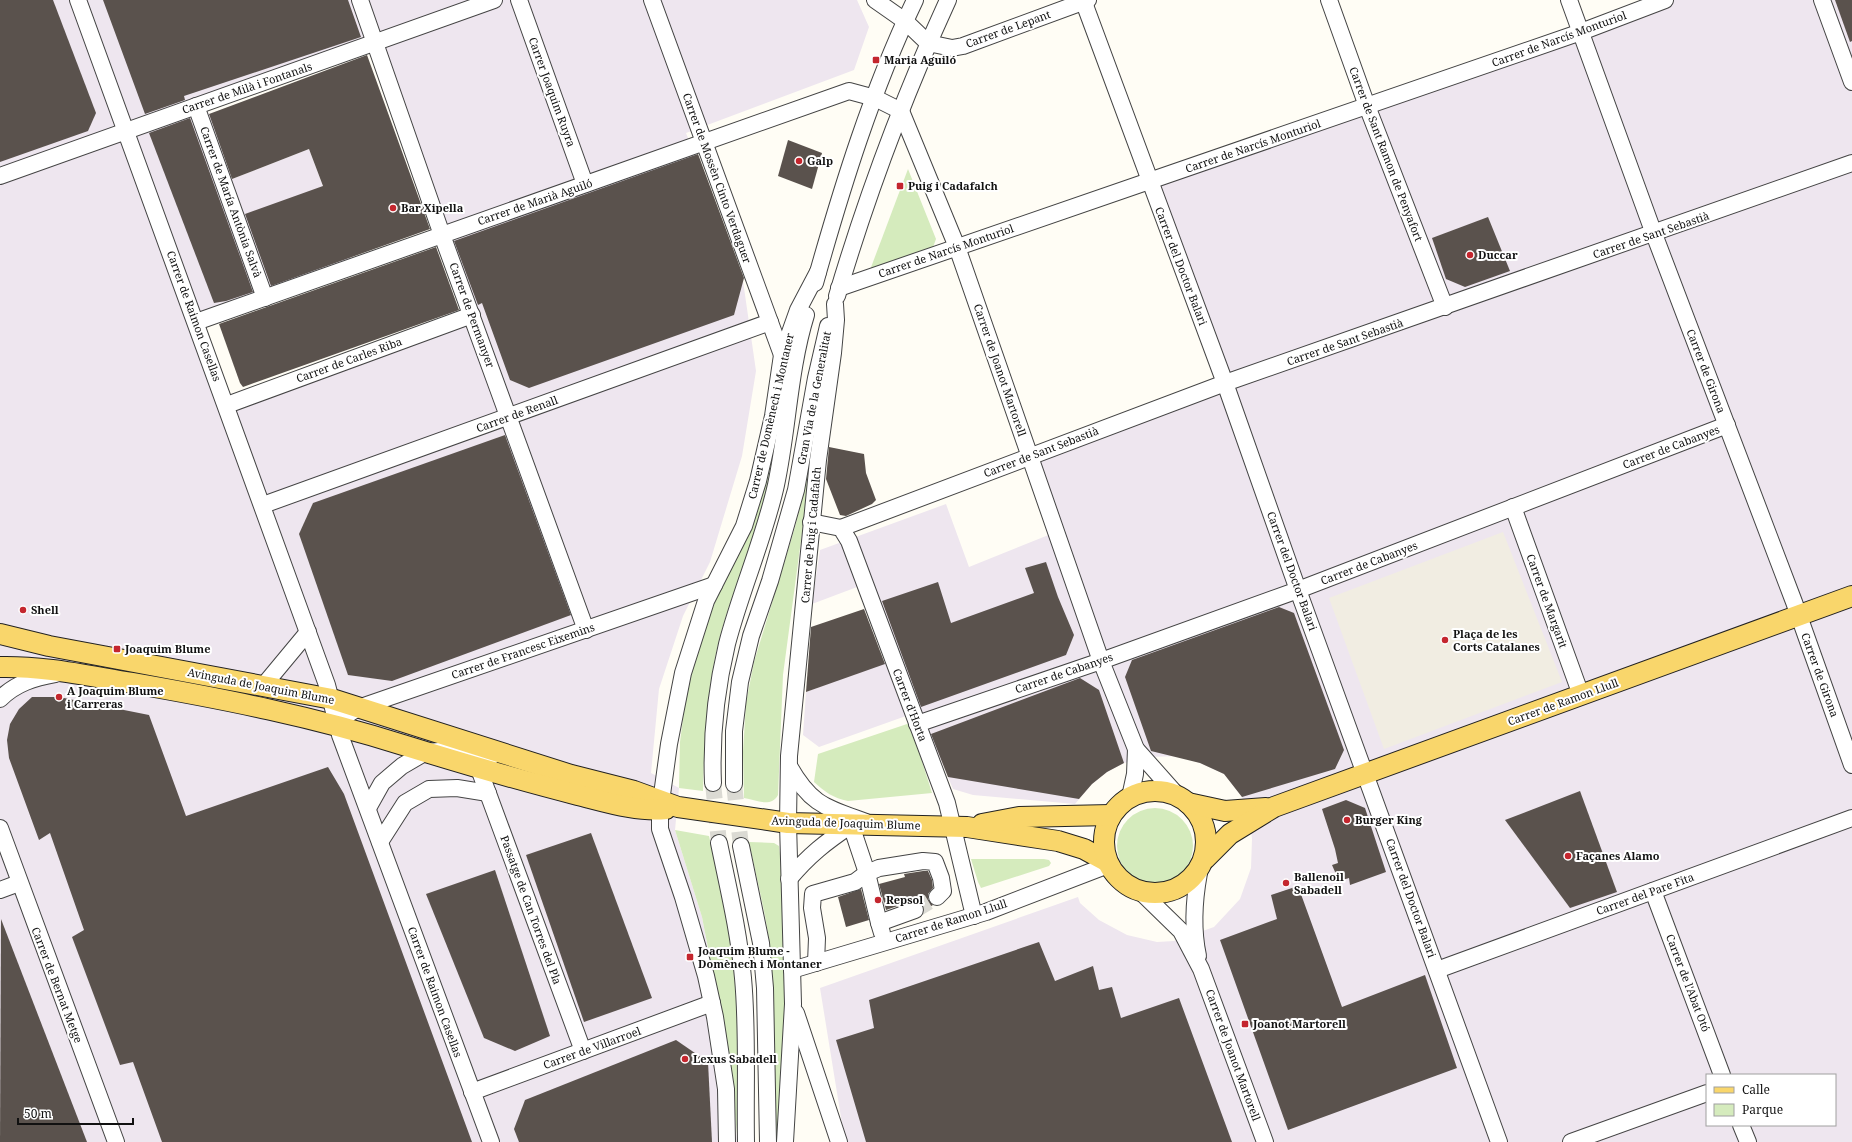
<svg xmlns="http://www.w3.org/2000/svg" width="1852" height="1142" viewBox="0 0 1852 1142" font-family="'Noto Serif',serif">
<rect width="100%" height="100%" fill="#fffdf5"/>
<g fill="#eee6ef" fill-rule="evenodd">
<path d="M0,0H857L869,27L854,70L686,133L742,274L756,371L742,456L710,562L683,616L659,689L651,773L679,788L675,830L702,917L729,1056L737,1142H0ZM375,43L472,315L227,405L197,322L353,266L309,149L232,179L209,113L197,106Z"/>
<path d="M1665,0H1852V1142H845L820,988L1078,897L1080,903L1099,920L1127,935L1157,942L1174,941L1214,927L1240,899L1251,868L1252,839L1249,813L1242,797L1224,774L1200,763L1179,756L1148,757L1124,763L1107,772L1092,784L1075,804L973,795L953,789L920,711L819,747L803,735L806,692L899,657L873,581L812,604L820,550L946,504L969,567L1056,532L1030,456L1225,383L1149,181ZM1707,1075H1835V1125H1707Z"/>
</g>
<g fill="#d5ebbd">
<polygon points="908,169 936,239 932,250 870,270"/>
<path d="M776,438C770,466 767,496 758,524C744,568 724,612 715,658C706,702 704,746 703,791L679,788L680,742L686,695L696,653Z"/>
<path d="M812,458L783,675L778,795C771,808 756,800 744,798L743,752L746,703L754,662L795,527Z"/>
<path d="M910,723L932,793L848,801C833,798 825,792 814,782L818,754Z"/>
<circle cx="1155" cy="846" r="38"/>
<path d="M675,830L709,836C722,893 734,951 737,1010C740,1051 737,1093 737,1134L729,1056L702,917Z"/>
<path d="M749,842L774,843L779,846L780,854L786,962L783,1063L777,1142H774C774,1081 776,1019 771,959C768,920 757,881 749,842Z"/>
<polygon points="971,859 1044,859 1049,860 1051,863 1049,866 981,888 978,882"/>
</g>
<polygon fill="#f1ede2" points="1503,532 1562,682 1384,749 1329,598"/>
<g fill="#5a524d">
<polygon points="0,0 53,0 96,113 88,131 0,162"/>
<polygon points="103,0 348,0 361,37 184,96 185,100 145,114"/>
<polygon points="1835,0 1852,0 1852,41 1850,42"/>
<polygon points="367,55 430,229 271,286 245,214 323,186 309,149 232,179 209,114"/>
<polygon points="190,118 253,292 226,301 214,303 149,133"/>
<polygon points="788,140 822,153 812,189 778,176"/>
<polygon points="698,154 744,278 734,315 529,388 510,380 482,303 478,305 454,241"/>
<polygon points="1488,217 1510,271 1465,287 1446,279 1432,238"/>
<polygon points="436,247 459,310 243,387 240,383 219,324"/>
<polygon points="505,435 571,615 392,681 348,675 299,534 313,503"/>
<polygon points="829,447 864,454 866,473 876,500 872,504 846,516 840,515 826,479"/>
<polygon points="1046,562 1058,597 1074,635 1066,655 921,707 882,601 938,582 951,623 1034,593 1025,568"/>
<polygon points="1279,607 1294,613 1344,750 1335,769 1242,797 1224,774 1200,763 1151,751 1125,677 1132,660"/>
<polygon points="864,609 885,664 806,692 811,627"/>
<polygon points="1080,678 1099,690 1124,763 1107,772 1092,784 1079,799 948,777 931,734"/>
<polygon points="32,697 59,697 149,715 186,816 328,767 344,794 472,1142 162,1142 133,1062 120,1065 72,937 84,930 50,833 39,840 9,758 7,740 10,724 19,709"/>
<polygon points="1580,791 1617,892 1570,908 1505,820"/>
<polygon points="1346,800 1365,808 1386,872 1350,885 1349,878 1339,881 1332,865 1338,863 1335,849 1322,809"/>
<polygon points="591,833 652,998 584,1022 526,855"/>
<polygon points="495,870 550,1036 515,1051 484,1038 426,894"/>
<polygon points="923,871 928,871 932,880 933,888 928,894 928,899 933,905 924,910 921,903 912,901 886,910 879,884 905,877 904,874"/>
<polygon points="1298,886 1342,1007 1425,975 1457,1068 1288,1130 1220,940 1277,919 1271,895"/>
<polygon points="861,889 869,920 846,927 838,897"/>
<polygon points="1,919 87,1142 0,1142"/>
<polygon points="1039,942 1055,981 1093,966 1099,990 1112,987 1121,1018 1179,998 1232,1142 866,1142 836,1040 874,1028 869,1000"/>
<polygon points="676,1040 708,1062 712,1142 519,1142 514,1129 525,1100"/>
</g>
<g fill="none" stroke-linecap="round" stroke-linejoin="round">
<g stroke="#dbdad3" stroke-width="16" stroke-dasharray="16 8" stroke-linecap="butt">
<polyline points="713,783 719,843"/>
<polyline points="734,784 741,846"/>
<polyline points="915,910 937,897"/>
</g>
<g stroke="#444" stroke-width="18">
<g id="minor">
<polyline points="78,0 327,685 340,735 491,1142"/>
<polyline points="360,0 442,235 586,630"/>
<polyline points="519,0 585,184"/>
<polyline points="652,0 782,355"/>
<polyline points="875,0 905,21 928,43 952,48 963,46 1088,0"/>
<polyline points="1083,0 1225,383 1298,590 1499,1142"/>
<polyline points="1329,0 1367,106 1445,307"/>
<polyline points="1569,0 1654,234 1794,602 1852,765"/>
<polyline points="1822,0 1852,82"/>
<polyline points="196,106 265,298"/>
<polyline points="0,176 494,0"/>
<path d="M815,283C842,187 872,90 915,0"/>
<polyline points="839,288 1581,32 1665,0"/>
<path d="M837,296C867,195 904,96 948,0"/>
<polyline points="196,322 849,91 875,98 901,111 957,247 1101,661 1136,749 1176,794"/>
<polyline points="227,405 472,315"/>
<polyline points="263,505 770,322"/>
<polyline points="1513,507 1581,695"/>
<polyline points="811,522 841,528 849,541 947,803 974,916"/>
<polyline points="841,528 1225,383 1852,163"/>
<polyline points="264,685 308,632"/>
<path d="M0,699C16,683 34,678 56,674"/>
<polyline points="917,724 1101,661 1298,590 1727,425"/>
<polyline points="337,726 347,715 358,708 714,585"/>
<path d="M789,766C811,805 825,807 866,822"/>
<polyline points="479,769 583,1051"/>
<path d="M713,783C711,736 716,690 727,644C741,590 764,539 776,485C788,429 789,370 806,315"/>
<polyline points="734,784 734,731 740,682 751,636 770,581 796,490 816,378 828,326"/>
<polyline points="1130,797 1135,774 1136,749"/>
<polyline points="368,808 382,783 402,766 426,752 452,750 490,758"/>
<polyline points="0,828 116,1142"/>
<polyline points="380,842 405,803 429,789 457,788 488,793"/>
<path d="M719,843C728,887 739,932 743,978C748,1032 745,1087 746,1142"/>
<polyline points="741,846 761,943 765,988 768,1142"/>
<path d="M789,879C809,855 826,842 851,825L867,873L879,923"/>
<polyline points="0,890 19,883"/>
<polyline points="1653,891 1722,1075"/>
<polyline points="1141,892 1181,931 1201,969 1265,1142"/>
<polyline points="882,933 879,923 915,910"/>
<path d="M1198,956C1192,928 1194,900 1199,873"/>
<polyline points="816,963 817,938 812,908 813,894 855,882 867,873 879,868 923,861 935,862 941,878 943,891 937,897"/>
<polyline points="792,970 986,912 1108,865"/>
<polyline points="1437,970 1852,818"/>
<polyline points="796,1013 839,1142"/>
<polyline points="472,1092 712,1003"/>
<polyline points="1741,1125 1748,1142"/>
<polyline points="727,1142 726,1089 715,1017 706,976 683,897 660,829 660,809 669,744 683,673 706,601 744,526 758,481 773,416 782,355 798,310 818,272"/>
<polyline points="785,1142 793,1004 788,823 789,756 818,460 833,353 836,320 835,304"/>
<polyline points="1571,1142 1707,1093"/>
</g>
</g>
<g stroke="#222" stroke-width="22">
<g id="major">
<polyline points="0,634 49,646 332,699 571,775 634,791 678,807 788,823 967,827 1058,841 1084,849 1106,861"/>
<path d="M0,667C45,666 88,676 132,683C224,699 315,717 403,745C461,763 519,780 578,795C606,802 637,812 666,809"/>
<circle cx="1155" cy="842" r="51"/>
<polyline points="1188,803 1225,811 1266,808"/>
<polyline points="982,824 1019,817 1111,815"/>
<polyline points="1205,859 1230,834 1274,807 1852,596"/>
</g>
</g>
<use href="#minor" stroke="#fff" stroke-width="16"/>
<use href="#major" stroke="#f9d66b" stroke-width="20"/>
</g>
<g fill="#c4262e" stroke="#fff" stroke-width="1.5">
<rect x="872" y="56" width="8" height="8" rx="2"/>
<circle cx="799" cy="161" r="4"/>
<rect x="896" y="182" width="8" height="8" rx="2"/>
<circle cx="393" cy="208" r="4"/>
<circle cx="1470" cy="255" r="4"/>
<circle cx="23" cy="610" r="4"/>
<circle cx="1445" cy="640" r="4"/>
<rect x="113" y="645" width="8" height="8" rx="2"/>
<circle cx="59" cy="697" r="4"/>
<circle cx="1347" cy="820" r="4"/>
<circle cx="1568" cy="856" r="4"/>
<circle cx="1286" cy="883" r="4"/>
<circle cx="878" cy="900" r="4"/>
<rect x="686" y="953" width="8" height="8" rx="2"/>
<rect x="1241" y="1020" width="8" height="8" rx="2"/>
<circle cx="685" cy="1059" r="4"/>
</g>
<g text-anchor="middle" stroke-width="4" stroke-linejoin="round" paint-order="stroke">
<g font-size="11" fill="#111" stroke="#fff">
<text transform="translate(1008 29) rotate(-20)" y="4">Carrer de Lepant</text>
<text transform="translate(1559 39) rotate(-20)" y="4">Carrer de Narcís Monturiol</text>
<text transform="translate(247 88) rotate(-19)" y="4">Carrer de Milà i Fontanals</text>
<text transform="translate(552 92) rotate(70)" y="4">Carrer Joaquim Ruyra</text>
<text transform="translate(1253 146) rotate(-19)" y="4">Carrer de Narcís Monturiol</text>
<text transform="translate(1386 154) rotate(69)" y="4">Carrer de Sant Ramon de Penyafort</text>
<text transform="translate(717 178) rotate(70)" y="4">Carrer de Mossèn Cinto Verdaguer</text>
<text transform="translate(231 202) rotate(70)" y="4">Carrer de María Antònia Salvà</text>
<text transform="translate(535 202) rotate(-19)" y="4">Carrer de Marià Aguiló</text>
<text transform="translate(1651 235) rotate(-19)" y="4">Carrer de Sant Sebastià</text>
<text transform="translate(946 251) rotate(-19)" y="4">Carrer de Narcís Monturiol</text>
<text transform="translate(1181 266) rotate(69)" y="4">Carrer del Doctor Balari</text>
<text transform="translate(472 315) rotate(70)" y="4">Carrer de Permanyer</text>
<text transform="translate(194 316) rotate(70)" y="4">Carrer de Raimon Casellas</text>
<text transform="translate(1345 342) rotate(-19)" y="4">Carrer de Sant Sebastià</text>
<text transform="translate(349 360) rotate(-20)" y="4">Carrer de Carles Riba</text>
<text transform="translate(1000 370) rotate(71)" y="4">Carrer de Joanot Martorell</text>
<text transform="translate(1706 371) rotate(69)" y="4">Carrer de Girona</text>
<text transform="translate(814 398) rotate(-79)" y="4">Gran Via de la Generalitat</text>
<text transform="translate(517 414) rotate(-20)" y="4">Carrer de Renall</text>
<text transform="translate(771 416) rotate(-77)" y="4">Carrer de Domènech i Montaner</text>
<text transform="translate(1671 447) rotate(-21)" y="4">Carrer de Cabanyes</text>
<text transform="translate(1041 452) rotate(-21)" y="4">Carrer de Sant Sebastià</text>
<text transform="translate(811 535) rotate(-85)" y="4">Carrer de Puig i Cadafalch</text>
<text transform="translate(1369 563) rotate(-21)" y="4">Carrer de Cabanyes</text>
<text transform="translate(1292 571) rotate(70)" y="4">Carrer del Doctor Balari</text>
<text transform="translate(1547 601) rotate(70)" y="4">Carrer de Margarit</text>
<text transform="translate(523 651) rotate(-19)" y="4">Carrer de Francesc Eixemins</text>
<text transform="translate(1064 673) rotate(-19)" y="4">Carrer de Cabanyes</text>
<text transform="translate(1820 675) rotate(70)" y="4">Carrer de Girona</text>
<text transform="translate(261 686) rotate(11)" y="4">Avinguda de Joaquim Blume</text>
<text transform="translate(1563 702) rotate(-20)" y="4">Carrer de Ramon Llull</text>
<text transform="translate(910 705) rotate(69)" y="4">Carrer d'Horta</text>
<text transform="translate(846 823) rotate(2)" y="4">Avinguda de Joaquim Blume</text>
<text transform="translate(1645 894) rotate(-20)" y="4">Carrer del Pare Fita</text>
<text transform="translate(1411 898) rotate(70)" y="4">Carrer del Doctor Balari</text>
<text transform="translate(531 910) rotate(70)" y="4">Passatge de Can Torres del Pla</text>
<text transform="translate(951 921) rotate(-18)" y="4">Carrer de Ramon Llull</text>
<text transform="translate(1688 983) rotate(69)" y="4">Carrer de l'Abat Otó</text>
<text transform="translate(57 985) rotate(69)" y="4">Carrer de Bernat Metge</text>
<text transform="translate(435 992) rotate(70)" y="4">Carrer de Raimon Casellas</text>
<text transform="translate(592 1048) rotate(-20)" y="4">Carrer de Villarroel</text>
<text transform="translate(1233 1055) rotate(70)" y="4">Carrer de Joanot Martorell</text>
</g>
<g font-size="11" font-weight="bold" fill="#111" stroke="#fff" text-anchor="start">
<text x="884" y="64">Maria Aguiló</text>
<text x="807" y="165">Galp</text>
<text x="908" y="190">Puig i Cadafalch</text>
<text x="401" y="212">Bar Xipella</text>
<text x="1478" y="259">Duccar</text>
<text x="31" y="614">Shell</text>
<text x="1453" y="638">Plaça de les<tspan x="1453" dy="13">Corts Catalanes</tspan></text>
<text x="125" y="653">Joaquim Blume</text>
<text x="67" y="695">A Joaquim Blume<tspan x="67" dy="13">i Carreras</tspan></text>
<text x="1355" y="824">Burger King</text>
<text x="1576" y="860">Façanes Alamo</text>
<text x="1294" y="881">Ballenoil<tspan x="1294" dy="13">Sabadell</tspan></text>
<text x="886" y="904">Repsol</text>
<text x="698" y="955">Joaquim Blume -<tspan x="698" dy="13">Domènech i Montaner</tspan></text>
<text x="1253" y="1028">Joanot Martorell</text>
<text x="693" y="1063">Lexus Sabadell</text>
</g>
</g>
<rect x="1706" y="1074" width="130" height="52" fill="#ffffff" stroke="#a0a0a0"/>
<rect x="1714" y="1087" width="20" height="6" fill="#f9d66b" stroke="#a0a0a0"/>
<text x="1742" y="1094" font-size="12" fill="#111111">Calle</text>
<rect x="1714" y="1104" width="20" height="12" fill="#d5ebbd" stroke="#a0a0a0"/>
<text x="1742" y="1114" font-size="12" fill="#111111">Parque</text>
<path d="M18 1118v6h115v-6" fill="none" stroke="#111111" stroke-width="2"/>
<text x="24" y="1118" font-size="12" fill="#111111" stroke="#ffffff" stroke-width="3" paint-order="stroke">50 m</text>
</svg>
